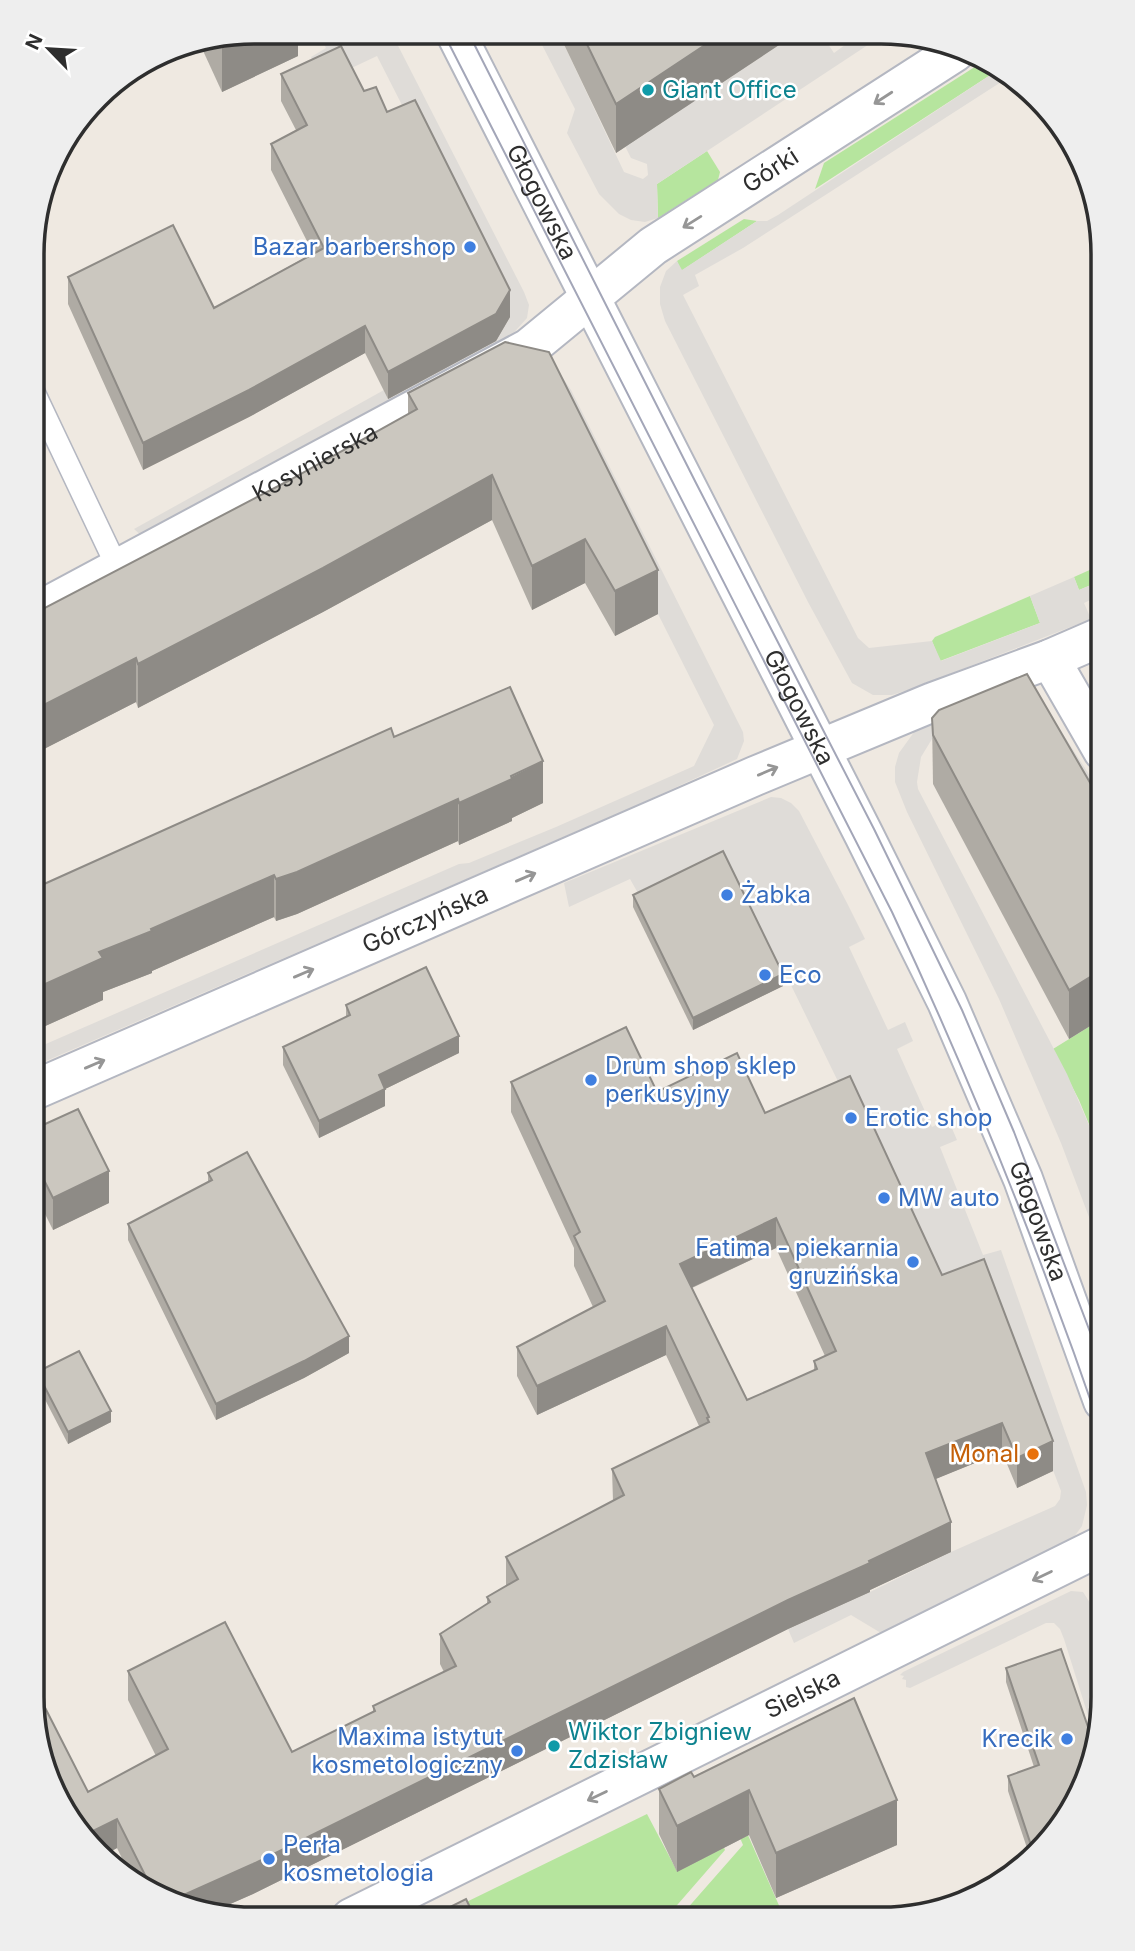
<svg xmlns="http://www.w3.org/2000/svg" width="1135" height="1951" viewBox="0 0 1135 1951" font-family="Inter,sans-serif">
<rect width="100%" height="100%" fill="#efe9e1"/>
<g fill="#b6e59e">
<polygon points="981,63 998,70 815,189 824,163"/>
<polygon points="707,151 720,172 718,180 658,218 657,184"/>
<polygon points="744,219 757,221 681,271 677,261"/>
<polygon points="1103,564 1103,580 1079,590 1074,577"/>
<polygon points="1030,596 1040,623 940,661 932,641 935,637"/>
<polygon points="1103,1018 1103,1158 1079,1100 1053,1049"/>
<polygon points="732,1799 785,1919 678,1919 743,1845 725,1802"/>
<polygon points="708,1810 725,1850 665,1919 457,1918 452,1909 647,1814 677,1871 709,1855"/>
</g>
<g fill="#dfdcd8">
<polygon points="318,32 391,32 524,292 529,305 527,318 508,339 143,537 134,529 384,390 502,331 510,317 377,56 324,81 311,57 326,48"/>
<polygon points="516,32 558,32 624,172 643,179 648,175 647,164 631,158 625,146 797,33 843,33 828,44 834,53 849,42 844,33 886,33 657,184 658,218 645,222 631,220 619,214 599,194 567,133 575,109 541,43"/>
<polygon points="998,70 1012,75 743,248 695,275 699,286 683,295 858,638 869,648 932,641 941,661 1040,623 1030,596 1074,577 1079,590 1103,580 1103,594 1084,603 1091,619 911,689 892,695 873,695 852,683 808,602 665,321 660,304 660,287 666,271 677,261 682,270 757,221 767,221 778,215"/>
<polygon points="552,372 563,378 571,390 743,732 744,741 737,759 642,803 32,1067 32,1050 459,864 469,863 556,827 694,766 714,725 658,614"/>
<polygon points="1048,711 1103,796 1103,814 932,739 921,757 917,782 918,789 1067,1074 1103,1158 1103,1254 1061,1143 999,999 907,812 895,782 895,767 899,753 917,728 928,723"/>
<polygon points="771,797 781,798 791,803 799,811 847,903 865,939 849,947 888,1030 905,1022 913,1041 897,1049 932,1127 948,1119 957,1140 940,1147 983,1255 1001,1250 1086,1492 1087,1505 1082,1526 1068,1545 886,1636 851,1615 794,1643 788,1629 870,1592 951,1552 1055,1506 1060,1499 1061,1491 984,1290 942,1304 850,1106 789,981 782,983 723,863 643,902 630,879 569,907 564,883"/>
<polygon points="1071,1591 1083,1592 1103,1623 1103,1713 1097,1744 1064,1639 1060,1629 1054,1623 1046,1623 910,1688 906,1687 906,1680 902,1679 904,1676 900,1675 903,1672"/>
</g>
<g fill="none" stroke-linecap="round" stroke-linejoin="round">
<g stroke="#b4b7c1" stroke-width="24">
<polyline id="service" points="33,390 118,569"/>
</g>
<g stroke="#b4b7c1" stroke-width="42">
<g id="minor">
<path id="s1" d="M33,614L529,348L653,246L955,52"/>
<polyline points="1050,659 1103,751"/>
<path id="s2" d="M32,1091L755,776L933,702L1050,659L1103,636"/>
<path id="s3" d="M351,1918L1103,1545"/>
</g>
</g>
<g stroke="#b4b7c1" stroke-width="42">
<g id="tertiary">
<path id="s4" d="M455,32L864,835L947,1002L1023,1179L1103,1401"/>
</g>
</g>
<use href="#service" stroke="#fff" stroke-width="21"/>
<use href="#minor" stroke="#fff" stroke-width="38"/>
<use href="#tertiary" stroke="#fff" stroke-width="38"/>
<g stroke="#a3a6b8" stroke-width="2">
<path d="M443,32L892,912C972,1083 1042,1257 1103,1436"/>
<polyline points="468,32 696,483 874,829 962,1010 1014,1132 1103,1366"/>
</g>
</g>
<g fill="#afaba4" fill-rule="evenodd">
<polygon points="253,32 298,32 298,56 222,92 199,42"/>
<polygon points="558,32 797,33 616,153"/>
<polygon points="281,74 364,91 387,112 510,317 496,341 388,399 365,353 249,417 143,470 68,304 68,277 214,308 313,253 271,170 271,144 296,130 281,101"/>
<polygon points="505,342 658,614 615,636 585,583 532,610 492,520 323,612 138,708 136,702 42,750 42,758 33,614 288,481 408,414 408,393"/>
<polygon points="932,718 1103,805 1103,1018 1069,1039 933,784"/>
<polygon points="394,737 543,803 512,818 512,821 459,845 458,841 297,914 276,921 274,917 152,971 152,973 103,992 103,1000 32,1032 33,889"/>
<polygon points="633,895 783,986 693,1030 633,907"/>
<polygon points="346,1005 459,1053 385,1089 385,1106 319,1138 283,1065 283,1047 346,1017"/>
<path d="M511,1082L657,1092L765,1113L942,1275L1053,1471L1017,1488L1002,1452L935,1479L951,1552L870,1590V1592L788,1629L253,1894L212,1912L132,1879L117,1848L104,1855L48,1782L88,1792L156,1756L128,1700V1671L292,1752L373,1712V1706L444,1672L440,1664V1634L487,1604V1597L506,1586V1557L613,1501L612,1469L699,1426L666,1355L537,1415L517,1376V1347L593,1307L574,1266V1248L511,1112ZM776,1248L825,1356L814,1361V1370L747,1400L692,1288Z"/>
<polygon points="32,1130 109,1203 53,1230 32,1188"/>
<polygon points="208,1173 349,1353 304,1378 216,1420 128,1240 128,1224 208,1182"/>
<polygon points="37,1372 111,1422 68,1444 37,1384"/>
<polygon points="1006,1668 1096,1750 1058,1832 1029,1854 1008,1791 1008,1776 1034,1767 1006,1682"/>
<polygon points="694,1777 897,1800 897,1845 776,1898 749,1835 677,1872 659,1834 659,1789"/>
</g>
<g fill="#8e8b86">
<polygon points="253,32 298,32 298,56 222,92 222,38"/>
<polygon points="723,33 797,33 616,153 616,104"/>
<polygon points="510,290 510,317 496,341 388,399 388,372"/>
<polygon points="365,326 365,353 249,417 143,470 143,443"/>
<polygon points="492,475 492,520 323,612 138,708 138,664"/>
<polygon points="585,539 585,583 532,610 532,566"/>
<polygon points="658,570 658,614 615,636 615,591"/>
<polygon points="136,658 136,702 42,750 42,758 33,763 33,719 38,708"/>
<polygon points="543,761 543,803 512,818 512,821 459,845 459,803"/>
<polygon points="458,799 458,841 297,914 276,921 276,879"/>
<polygon points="274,875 274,917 152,971 152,973 103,992 103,1000 32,1032 32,990 99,952"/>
<polygon points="1103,969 1103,1018 1069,1039 1069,990"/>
<polygon points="783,974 783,986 693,1030 693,1018"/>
<polygon points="459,1036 459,1053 379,1092 379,1075"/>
<polygon points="385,1089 385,1106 319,1138 319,1121"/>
<polygon points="109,1171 109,1203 53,1230 53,1198"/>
<polygon points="776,1218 776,1248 680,1293 680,1264"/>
<polygon points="666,1326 666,1355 537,1415 537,1386"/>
<polygon points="349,1336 349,1353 304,1378 216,1420 216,1404"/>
<polygon points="111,1411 111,1422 68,1444 68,1432"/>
<polygon points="1002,1423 1002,1452 926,1483 926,1453"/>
<polygon points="1053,1441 1053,1471 1017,1488 1017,1458"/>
<polygon points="951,1522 951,1552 870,1590 870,1592 788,1629 253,1894 212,1912 177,1898 788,1600"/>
<polygon points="749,1790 749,1835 677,1872 677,1826"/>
<polygon points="897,1800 897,1845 776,1898 776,1853"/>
<polygon points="117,1819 117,1848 104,1855 87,1834"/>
</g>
<g fill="#cbc7bf" stroke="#8e8b86" stroke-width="2" fill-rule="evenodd">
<polygon points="581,32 723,33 616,104"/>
<polygon points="341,46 364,91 376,87 387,112 415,100 510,290 496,314 388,372 365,326 249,390 143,443 68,277 173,225 214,308 324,248 271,144 307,125 281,74"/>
<polygon points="505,342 549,352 658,570 615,591 585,539 532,566 492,475 323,568 138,664 136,658 38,708 42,714 33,719 33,614 288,481 417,409 408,393"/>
<polygon points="1027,674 1103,805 1103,969 1069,990 933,735 932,718 939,710"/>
<polygon points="510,687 543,761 511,776 512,779 459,803 458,799 297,872 276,879 274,875 151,929 152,931 99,952 103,958 32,990 33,889 391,728 394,737"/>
<polygon points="723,851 783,974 693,1018 633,895"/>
<polygon points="426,967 459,1036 379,1075 385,1089 319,1121 283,1047 350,1015 346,1005"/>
<path d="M626,1027L657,1092L737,1053L765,1113L850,1076L942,1275L984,1259L1053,1441L1017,1458L1002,1423L926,1453L951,1522L869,1561L870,1563L788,1600L253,1864L177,1898L151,1887L117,1819L87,1834L48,1782L32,1698V1682L88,1792L168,1749L128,1671L225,1622L292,1752L375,1711L373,1706L456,1666L440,1634L490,1602L487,1597L518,1579L506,1557L624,1495L612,1469L709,1422L707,1418L709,1417L666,1326L537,1386L517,1347L605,1301L574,1236L580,1232L511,1082ZM776,1218L836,1351L814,1361L817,1369L747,1400L680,1264Z"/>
<polygon points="78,1109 109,1171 53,1198 32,1156 32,1130"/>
<polygon points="247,1152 349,1336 304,1361 216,1404 128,1224 212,1180 208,1173"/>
<polygon points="79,1351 111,1411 68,1432 37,1372"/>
<polygon points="1061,1649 1096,1750 1092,1769 1087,1778 1082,1779 1084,1784 1058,1832 1033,1851 1008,1776 1039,1765 1006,1668"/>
<polygon points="854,1698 897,1800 776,1853 749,1790 677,1826 659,1789 691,1772 694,1777"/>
<polygon points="466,1899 475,1918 428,1918"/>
</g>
<defs><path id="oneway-shaft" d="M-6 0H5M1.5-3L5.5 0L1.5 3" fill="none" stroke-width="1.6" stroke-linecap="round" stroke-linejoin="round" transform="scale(1.75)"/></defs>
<g stroke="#969696">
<use href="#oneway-shaft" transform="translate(883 98) rotate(147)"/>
<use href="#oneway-shaft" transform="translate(692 222) rotate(148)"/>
<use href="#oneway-shaft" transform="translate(768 771) rotate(-23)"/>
<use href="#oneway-shaft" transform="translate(526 877) rotate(-23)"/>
<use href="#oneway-shaft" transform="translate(304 973) rotate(-23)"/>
<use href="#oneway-shaft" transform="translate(95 1064) rotate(-23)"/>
<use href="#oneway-shaft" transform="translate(1042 1576) rotate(154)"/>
<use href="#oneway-shaft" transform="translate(597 1796) rotate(154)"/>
</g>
<g fill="#0f9aa8" stroke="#fff" stroke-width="2.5">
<circle cx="648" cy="90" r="7"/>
<circle cx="554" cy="1746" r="7"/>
</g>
<g fill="#3f7fe0" stroke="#fff" stroke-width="2.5">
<circle cx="470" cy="247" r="7"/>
<circle cx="727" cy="895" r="7"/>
<circle cx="765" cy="975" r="7"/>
<circle cx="591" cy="1080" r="7"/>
<circle cx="851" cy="1118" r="7"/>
<circle cx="884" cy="1198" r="7"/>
<circle cx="913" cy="1262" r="7"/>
<circle cx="1067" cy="1739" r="7"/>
<circle cx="517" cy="1751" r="7"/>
<circle cx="269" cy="1859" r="7"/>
</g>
<circle fill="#e8710a" stroke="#fff" stroke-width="2.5" cx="1033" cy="1454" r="7"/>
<g text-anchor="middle" stroke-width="5" stroke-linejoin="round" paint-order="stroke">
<g font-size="24" fill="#0d838f" stroke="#fff" text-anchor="start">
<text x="662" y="98">Giant Office</text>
<text x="568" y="1740">Wiktor Zbigniew<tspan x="568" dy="28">Zdzisław</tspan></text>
</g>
<g font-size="24" fill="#2e2e2e" stroke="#fff">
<text dy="8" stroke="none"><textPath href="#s1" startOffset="863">Górki</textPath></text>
<text dy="8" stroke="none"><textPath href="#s4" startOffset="191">Głogowska</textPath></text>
<text dy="8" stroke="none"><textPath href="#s1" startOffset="320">Kosynierska</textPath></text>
<text dy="8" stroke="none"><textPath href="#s4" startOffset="758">Głogowska</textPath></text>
<text dy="8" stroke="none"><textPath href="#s2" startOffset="429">Górczyńska</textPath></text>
<text dy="8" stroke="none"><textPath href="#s4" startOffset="1325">Głogowska</textPath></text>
<text dy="8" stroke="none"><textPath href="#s3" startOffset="504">Sielska</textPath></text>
</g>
<g font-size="24" fill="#366cbe" stroke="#fff" text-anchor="start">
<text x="456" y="255" text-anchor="end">Bazar barbershop</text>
<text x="741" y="903">Żabka</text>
<text x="779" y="983">Eco</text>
<text x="605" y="1074">Drum shop sklep<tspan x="605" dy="28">perkusyjny</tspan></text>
<text x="865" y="1126">Erotic shop</text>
<text x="898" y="1206">MW auto</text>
<text x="899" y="1256" text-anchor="end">Fatima - piekarnia<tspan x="899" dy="28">gruzińska</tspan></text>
<text x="503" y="1745" text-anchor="end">Maxima istytut<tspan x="503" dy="28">kosmetologiczny</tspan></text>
<text x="1053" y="1747" text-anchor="end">Krecik</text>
<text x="283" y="1853">Perła<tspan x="283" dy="28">kosmetologia</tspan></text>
</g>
<g font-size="24" fill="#c56008" stroke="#fff" text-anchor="end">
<text x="1019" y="1462">Monal</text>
</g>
</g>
<path d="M0 0H1135V1951H0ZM254 44H881A210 210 0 0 1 1091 254V1697A210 210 0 0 1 881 1907H254A210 210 0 0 1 44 1697V254A210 210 0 0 1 254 44Z" fill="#eee" fill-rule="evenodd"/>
<path fill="none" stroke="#2e2e2e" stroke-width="3.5" d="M254 44H881A210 210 0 0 1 1091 254V1697A210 210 0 0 1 881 1907H254A210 210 0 0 1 44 1697V254A210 210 0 0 1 254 44Z"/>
<g transform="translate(49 49) rotate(295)" stroke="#ffffff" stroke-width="5" paint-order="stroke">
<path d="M0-5L12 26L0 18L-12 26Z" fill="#2e2e2e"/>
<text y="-10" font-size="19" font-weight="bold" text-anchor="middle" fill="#2e2e2e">N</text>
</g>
</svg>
